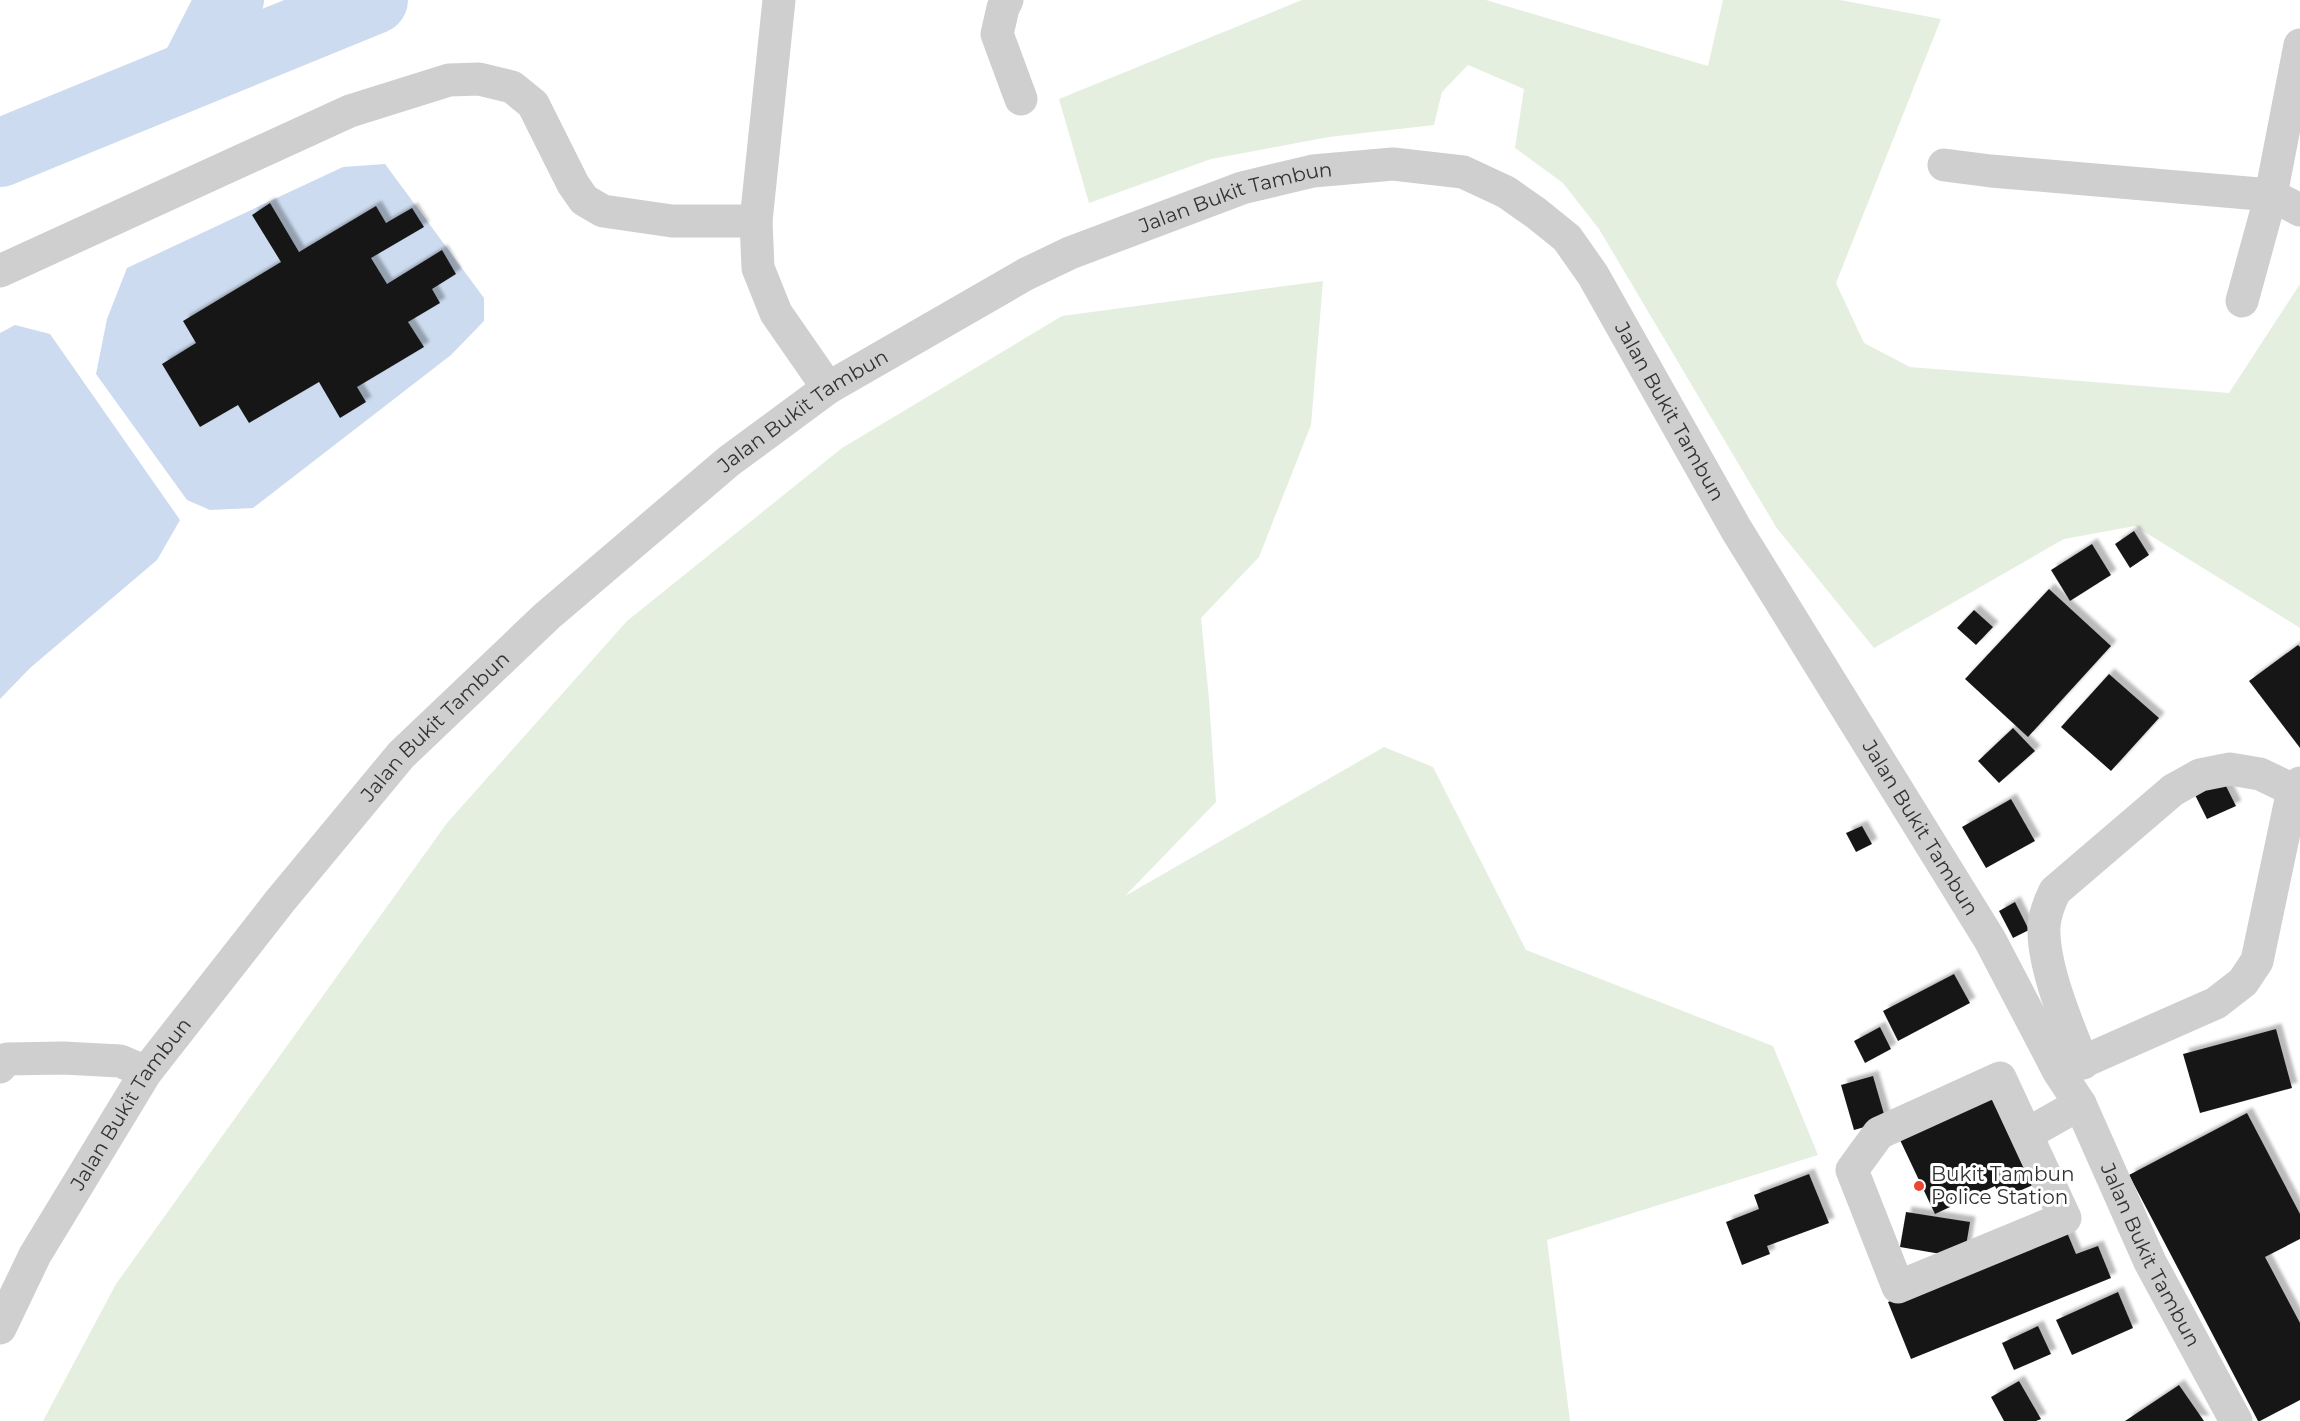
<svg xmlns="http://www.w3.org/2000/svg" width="2300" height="1421" viewBox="0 0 2300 1421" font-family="Montserrat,sans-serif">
<defs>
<filter id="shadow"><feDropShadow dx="5.5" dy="-5.5" stdDeviation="1.5" flood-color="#0004"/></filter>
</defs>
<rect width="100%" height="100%" fill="#fff"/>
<g fill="#e5efe0">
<polygon points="1302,0 1486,0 1708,66 1723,0 1840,0 1941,19 1836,283 1864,343 1910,367 2229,393 2300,284 2300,628 2135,526 2064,539 1874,648 1776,527 1599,229 1563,183 1515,148 1524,89 1468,65 1442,92 1434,125 1329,137 1211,159 1089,203 1059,99"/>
<polygon points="1323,281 1311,425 1259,557 1201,618 1209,699 1216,802 1125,896 1384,747 1433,767 1526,950 1773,1046 1818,1155 1547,1240 1570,1421 43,1421 116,1284 447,823 627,621 842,448 1062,316"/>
</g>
<g fill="#ccdbef">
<polygon points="385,164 484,298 484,321 451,355 253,508 210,510 187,500 96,374 107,319 127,268 343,167"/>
<polygon points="15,325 50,334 180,520 157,560 30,668 0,699 0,333"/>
</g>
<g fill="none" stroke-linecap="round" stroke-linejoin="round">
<g stroke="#ccdbef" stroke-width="68">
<polyline points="192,74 230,0"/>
<polyline points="0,153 374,0"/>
</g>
</g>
<g fill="#191919" filter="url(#shadow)">
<polygon points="270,203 299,252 376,206 386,223 412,208 424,227 371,258 387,284 442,250 456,274 432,289 440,303 408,322 424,347 357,387 366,402 340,418 319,382 249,423 238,405 200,427 162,364 196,343 183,321 281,262 252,215"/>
<polygon points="2134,531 2149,555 2130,568 2115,544"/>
<polygon points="2092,544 2111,575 2070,601 2051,570"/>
<polygon points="2049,589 2111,646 2028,737 1965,679"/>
<polygon points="1974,610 1993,627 1976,645 1957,628"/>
<polygon points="2298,645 2300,647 2300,748 2249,681"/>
<polygon points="2109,674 2159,718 2111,771 2061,727"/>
<polygon points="2013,728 2035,751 1999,783 1978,761"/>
<polygon points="2224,782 2236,806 2207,819 2195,795"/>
<polygon points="2011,799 2035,841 1986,868 1962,827"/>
<polygon points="1862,826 1872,844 1856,852 1846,833"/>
<polygon points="2015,902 2029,930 2013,938 1999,911"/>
<polygon points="1954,974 1970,1003 1898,1041 1883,1011"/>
<polygon points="1880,1027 1891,1049 1865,1063 1854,1041"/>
<polygon points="2276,1029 2292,1088 2200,1113 2183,1054"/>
<polygon points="1873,1076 1886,1121 1854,1130 1841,1085"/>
<polygon points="1992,1098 2033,1185 2001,1199 1995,1186 1935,1214 1900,1140"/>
<polygon points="2247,1113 2300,1214 2300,1239 2265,1257 2300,1323 2300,1400 2260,1421 2258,1421 2129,1175"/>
<polygon points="1809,1174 1829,1223 1767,1246 1770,1254 1742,1265 1726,1222 1759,1209 1754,1195"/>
<polygon points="1906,1212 1970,1222 1964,1258 1900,1247"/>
<polygon points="2066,1230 2076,1254 2098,1246 2111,1278 1911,1359 1888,1302"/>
<polygon points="2118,1292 2133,1328 2072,1355 2056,1320"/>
<polygon points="2038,1326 2051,1354 2014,1370 2002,1343"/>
<polygon points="2019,1381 2041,1419 2036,1421 2004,1421 1991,1397"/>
<polygon points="2179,1385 2204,1421 2125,1421"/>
</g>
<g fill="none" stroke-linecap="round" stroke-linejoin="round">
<g stroke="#cfcfcf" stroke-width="33">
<polyline points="779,0 756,221 758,268 776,313 828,388"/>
<polyline points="1007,0 1003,8 997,34 1021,99"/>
<polyline points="1944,165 1991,171 2271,195 2300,210"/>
<polyline points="0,271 350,111 449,80 479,79 512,87 533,104 573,184 584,200 603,211 672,221 756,221"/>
<polyline points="2242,301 2271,195 2300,45"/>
<path d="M2083,1063C2068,1027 2042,965 2044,926C2045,913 2049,903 2055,891L2173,790L2200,775L2230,769L2260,774L2293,790"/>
<polyline points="0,1067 7,1059 63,1058 120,1061 146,1072"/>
<polyline points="2062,1071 2216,1003 2243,982 2257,961 2293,790 2300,783"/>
<polygon points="2000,1078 2065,1218 1898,1287 1852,1170 1879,1133"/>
<polyline points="2027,1134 2080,1104"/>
<path id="s1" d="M0,1328L35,1255L146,1072L280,901L401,755L547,616L729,461L828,388L1026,274L1070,253L1242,188L1313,171L1393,164L1463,172L1506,192L1536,213L1567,238L1593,275L1736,529L1990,940L2059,1072L2080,1104L2150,1262L2236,1421"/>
</g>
</g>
<circle fill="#ed4530" stroke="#fff" stroke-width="2" cx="1919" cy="1186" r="6"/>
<g text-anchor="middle" stroke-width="6" stroke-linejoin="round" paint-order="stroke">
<g font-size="20" fill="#323232" stroke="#fff">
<text dy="7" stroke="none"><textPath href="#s1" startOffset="1718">Jalan Bukit Tambun</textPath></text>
<text dy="7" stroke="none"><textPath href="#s1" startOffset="2276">Jalan Bukit Tambun</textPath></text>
<text dy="7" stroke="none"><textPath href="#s1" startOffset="1232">Jalan Bukit Tambun</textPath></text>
<text dy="7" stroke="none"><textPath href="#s1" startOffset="746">Jalan Bukit Tambun</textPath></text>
<text dy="7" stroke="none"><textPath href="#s1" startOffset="2762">Jalan Bukit Tambun</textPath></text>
<text dy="7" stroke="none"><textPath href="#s1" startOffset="260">Jalan Bukit Tambun</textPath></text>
<text dy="7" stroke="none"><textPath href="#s1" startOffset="3248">Jalan Bukit Tambun</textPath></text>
</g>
<g font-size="20" fill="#323232" stroke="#fff" text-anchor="start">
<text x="1931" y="1181">Bukit Tambun<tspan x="1931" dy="23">Police Station</tspan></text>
</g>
</g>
</svg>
